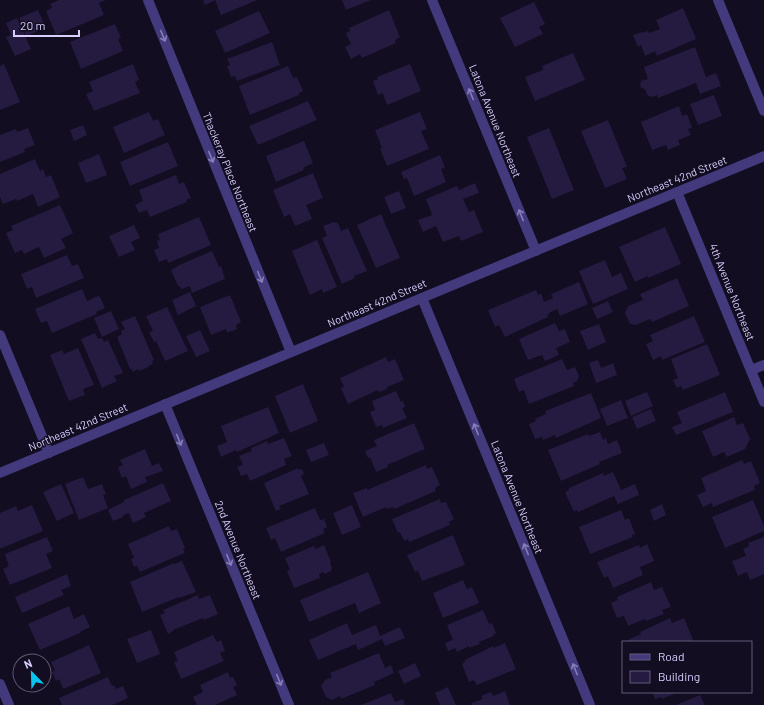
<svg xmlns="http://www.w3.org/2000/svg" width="764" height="705" viewBox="0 0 764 705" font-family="Barlow,sans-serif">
<rect width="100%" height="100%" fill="#120d20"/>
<g fill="#251a40">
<polygon points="59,0 106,0 99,3 104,15 56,35 46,11 52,8 50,4"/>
<polygon points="203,0 257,0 221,15 215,0 205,5"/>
<polygon points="342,0 371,0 346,10"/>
<polygon points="534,2 545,24 539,27 543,34 515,47 500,18"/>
<polygon points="683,8 696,39 657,56 655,51 645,56 641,45 638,47 633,35 642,32 642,33 648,31 649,33 660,29 656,20"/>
<polygon points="38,10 46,28 26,36 19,18"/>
<polygon points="389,10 400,37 395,40 396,43 362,58 360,54 351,59 345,47 351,44 346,33 350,31 349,28"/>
<polygon points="259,11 270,33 225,53 215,31"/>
<polygon points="17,18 31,49 15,56 6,37 11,35 6,23"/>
<polygon points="115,24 121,38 118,39 123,51 81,69 70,42"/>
<polygon points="272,42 280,65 237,81 235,76 231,77 227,66 230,65 227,59"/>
<polygon points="695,47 706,77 716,73 721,86 700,94 696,83 658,98 657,95 652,97 648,96 645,89 641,88 640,85 641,81 648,79 644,67"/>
<polygon points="573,53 585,80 535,101 525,77 543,70 542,66"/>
<polygon points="4,64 20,102 0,110 0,66"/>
<polygon points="133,64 139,80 135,82 140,93 94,111 86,94 93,91 89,82"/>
<polygon points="410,64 421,91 387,105 383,93 378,95 373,81 378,79 377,77"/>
<polygon points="288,66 293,78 297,77 303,91 299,93 299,95 250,115 239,86"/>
<polygon points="714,95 722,116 698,125 690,104"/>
<polygon points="308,101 317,120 258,145 249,126"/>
<polygon points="679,106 682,116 687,114 692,128 688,129 691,135 678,140 680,145 668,150 666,145 652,150 641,122"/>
<polygon points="149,112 153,121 158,119 165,135 124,153 113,127"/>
<polygon points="420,112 427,129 421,131 429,149 387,166 380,149 382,148 375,130"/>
<polygon points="608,120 627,167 622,168 627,179 605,188 581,131"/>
<polygon points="83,125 87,135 74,141 70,130"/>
<polygon points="28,128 35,145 24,149 25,152 0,162 0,135 16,129 17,132"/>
<polygon points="549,128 574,190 552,199 527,137"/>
<polygon points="304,141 313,163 303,168 304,170 276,182 266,156"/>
<polygon points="168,142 178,166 130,186 120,162"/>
<polygon points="99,154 107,175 86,183 78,163"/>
<polygon points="440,155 445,168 441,169 446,182 414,196 407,178 404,179 401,172"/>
<polygon points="35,159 40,171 43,169 46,177 51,175 60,197 38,207 33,194 17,201 16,199 3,204 0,197 0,174"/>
<polygon points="313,173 323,198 306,205 312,219 295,226 290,214 284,217 273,190"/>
<polygon points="176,175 179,184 184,182 191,198 186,200 187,202 150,217 147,210 139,213 135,205 143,201 139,190"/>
<polygon points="475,183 479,193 463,199 469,212 474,210 483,232 461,241 459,236 443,242 436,226 423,232 418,220 432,215 426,199 457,186 459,190"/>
<polygon points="399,191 406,208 391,214 384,197"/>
<polygon points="60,205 73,233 61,239 66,248 44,258 39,247 24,254 22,250 15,253 6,233 13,230 11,226"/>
<polygon points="381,214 400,258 376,268 357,225"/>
<polygon points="199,217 211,245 168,263 167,259 159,262 154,250 159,248 157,241 160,240 158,234"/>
<polygon points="334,222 338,223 341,231 348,228 367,271 354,276 355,278 342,284 322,238 327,236 323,226"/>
<polygon points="134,225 140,238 131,242 135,250 119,257 109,236"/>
<polygon points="665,227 681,264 648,278 648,276 635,282 619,247"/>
<polygon points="317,240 337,287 323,293 322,289 310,295 292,251"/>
<polygon points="212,251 219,267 221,266 225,279 192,293 190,286 181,289 180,286 178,286 171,270 177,267 177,266"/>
<polygon points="67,255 72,266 78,264 84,278 36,298 32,287 27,289 21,274"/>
<polygon points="605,260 612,277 621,273 628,289 593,304 579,271"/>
<polygon points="677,278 689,306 652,322 650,319 636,325 630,324 625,313 628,306 643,300 640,294"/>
<polygon points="579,282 588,304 560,316 557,309 549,313 549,314 547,315 548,317 505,337 499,325 495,327 488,310 536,290 538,295 541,293 544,302 553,298 551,294"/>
<polygon points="82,289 87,301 98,296 100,297 105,308 96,312 97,314 52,333 47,321 41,323 35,309"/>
<polygon points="190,292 196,306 178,315 172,300"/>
<polygon points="230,295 241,322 236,325 237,329 227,333 226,329 211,335 200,307"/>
<polygon points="608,301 613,312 597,319 592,308"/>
<polygon points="167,307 188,351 165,361 156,341 154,342 149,332 153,331 146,316"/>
<polygon points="111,311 119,329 102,337 94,318"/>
<polygon points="135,316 154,360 152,361 153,364 148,366 149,367 139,371 138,369 133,372 132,369 130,369 117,337 122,334 121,331 125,329 121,322"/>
<polygon points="694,316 705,342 662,360 661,356 653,360 646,344 653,341 650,335"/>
<polygon points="555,323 559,331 565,329 570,342 556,348 559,355 545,361 542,355 528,360 519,339"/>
<polygon points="599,324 606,342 588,350 580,331"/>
<polygon points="200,330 210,351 196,357 186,336"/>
<polygon points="95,333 98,339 102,338 104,342 108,340 123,373 114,376 117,381 102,388 81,339"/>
<polygon points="707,344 720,375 683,390 681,386 677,388 673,380 678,378 671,359"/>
<polygon points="78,348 94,385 83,389 85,395 69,401 50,355 62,350 64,354"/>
<polygon points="386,357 388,362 395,359 404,380 387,387 387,389 379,392 378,390 348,404 341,388 344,387 340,378"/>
<polygon points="562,359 567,370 575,367 579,376 577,381 573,383 574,386 529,404 524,390 519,392 514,379"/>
<polygon points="598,360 601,368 613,363 617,375 596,383 589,363"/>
<polygon points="303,384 318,421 290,433 275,396"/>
<polygon points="396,391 401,402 403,401 405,407 402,408 407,418 383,428 382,425 376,427 370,412 375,410 372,401"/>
<polygon points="647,392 653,406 631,416 625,401"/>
<polygon points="725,392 733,412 676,435 672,427 682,423 677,412"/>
<polygon points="591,393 601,418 556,438 555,435 543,440 542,437 535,439 529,424 536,421 535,419 546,414 545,411"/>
<polygon points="621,400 628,418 607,426 600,409"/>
<polygon points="268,407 279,433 237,452 236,450 221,457 217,446 227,442 221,426"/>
<polygon points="651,409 656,421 637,429 632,417"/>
<polygon points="734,417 737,425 743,423 750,439 745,449 727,457 724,452 713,457 702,431"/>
<polygon points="414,423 425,449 387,465 388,467 376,472 370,457 368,458 365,451 377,446 374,440"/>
<polygon points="600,432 603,440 606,438 608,444 617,440 622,453 599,462 600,464 561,481 548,450 588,434 589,436"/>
<polygon points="284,438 292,456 284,459 286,465 250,481 247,474 241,476 237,467 243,465 239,456 252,451 251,448 267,441 268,444"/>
<polygon points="324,443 329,455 311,462 306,450"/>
<polygon points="145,449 152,466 159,463 163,471 145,477 147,482 131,489 126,476 122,478 118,467 123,465 120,460"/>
<polygon points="742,460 744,464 751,461 760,483 754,486 755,490 713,507 712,503 703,507 697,495 706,491 701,478"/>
<polygon points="426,465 427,469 432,467 440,485 435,488 436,491 394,509 393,507 387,509 386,507 363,517 353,493 367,488 367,490"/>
<polygon points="298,468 299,470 302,469 304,474 301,476 309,494 279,506 281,509 276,511 264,483"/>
<polygon points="613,472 621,490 635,484 639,495 618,504 614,496 578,512 577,510 574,512 565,492 569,490 569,488 603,473 604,476"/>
<polygon points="83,477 88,489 102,484 106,494 103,495 108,508 79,520 65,484"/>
<polygon points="163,483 171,501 144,513 146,517 133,523 129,513 123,515 123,517 113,521 108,510 124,502 124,500"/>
<polygon points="61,484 74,513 57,521 43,492"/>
<polygon points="440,499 441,503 446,502 454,519 449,522 450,525 409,542 408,539 404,541 400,532 398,533 392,519"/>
<polygon points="753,500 764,526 764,531 725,548 712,517"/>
<polygon points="662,504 666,515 654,521 650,510"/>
<polygon points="32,505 43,531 2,548 0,548 0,513 16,506 18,511"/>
<polygon points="352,505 361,527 342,535 333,513"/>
<polygon points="315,508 320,520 324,519 327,527 323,529 325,533 281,552 275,538 271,540 266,528"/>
<polygon points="621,510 625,520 629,518 635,534 632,535 633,537 590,554 579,527"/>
<polygon points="169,526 171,531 177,529 185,548 183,549 185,553 140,572 137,566 134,567 131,559 134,558 128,544"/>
<polygon points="453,535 465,565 422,581 418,571 415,572 407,555"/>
<polygon points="47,537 53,551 46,554 52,568 10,585 3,569 9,566 5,554"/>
<polygon points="764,537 764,574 750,580 747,572 738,576 732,561 746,556 743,549 749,546 748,543"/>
<polygon points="647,544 654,561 640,567 643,575 613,588 608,576 604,578 597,562 639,545 640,548"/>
<polygon points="324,545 331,562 330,563 332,568 331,571 325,574 323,572 319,574 320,578 294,588 287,571 290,570 285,558 314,546 316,549"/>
<polygon points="182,561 196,592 179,598 179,597 142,612 130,582 174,563 175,564"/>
<polygon points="368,572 381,603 359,613 355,603 309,622 300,600"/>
<polygon points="67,574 71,586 61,590 64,595 22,613 15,597"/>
<polygon points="463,580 467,589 472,587 479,603 443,618 433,593"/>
<polygon points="651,582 654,590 662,587 671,607 662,610 664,614 646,621 645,619 628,626 624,616 617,618 611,603 618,600 617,597"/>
<polygon points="198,595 199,599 210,595 218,614 204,620 203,618 173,630 173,631 168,634 160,615 165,613 163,610"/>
<polygon points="69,606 74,619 84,614 90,627 80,632 80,633 40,650 28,624"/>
<polygon points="483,610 489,624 492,623 496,633 493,635 494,636 479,642 480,644 469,648 469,646 457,652 455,648 448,651 445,643 453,640 447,625"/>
<polygon points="670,618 672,623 684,618 694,642 623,642 641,634 640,632"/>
<polygon points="347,623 352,635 376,625 380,636 400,627 405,638 385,646 382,639 358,650 356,644 318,660 309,640"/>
<polygon points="151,630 160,654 137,663 127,639"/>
<polygon points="213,635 217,642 221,640 225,651 220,653 224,661 181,679 174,662 178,661 174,652"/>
<polygon points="505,643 516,669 477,685 474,680 469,682 462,664 465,662 465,660 493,646 493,648"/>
<polygon points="89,645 101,673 63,689 59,679 56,681 52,672 55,671 51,662"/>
<polygon points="379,653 385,668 391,665 394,673 374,682 375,685 341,699 340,696 332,700 326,697 321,686 325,680 332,677 330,673"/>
<polygon points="415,663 421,676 404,684 398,671"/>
<polygon points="228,672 230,678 233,677 237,685 233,687 237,695 215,705 197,705 193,697 203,692 200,685"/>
<polygon points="108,677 112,686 114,685 116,689 123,686 128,698 112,705 62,705 59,698"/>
<polygon points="448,687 456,705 440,705 435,693"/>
<polygon points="505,691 510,705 472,705 471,703 483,699 481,696 491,692 493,696"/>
<polygon points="652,692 678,692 662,699 661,697 655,699"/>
<polygon points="391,693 395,702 403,699 405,705 361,705"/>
<polygon points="700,695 705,705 676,705"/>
</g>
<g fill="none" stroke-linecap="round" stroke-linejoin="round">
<g stroke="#423a7d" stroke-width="10">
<polyline points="148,0 291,352"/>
<polyline points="432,0 536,251"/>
<polyline points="718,0 764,111"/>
<polyline points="677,192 764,402"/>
<polyline points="422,298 590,705"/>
<polyline points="0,335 49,453"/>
<polyline points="751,370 764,365"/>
<polyline points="165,404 289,705"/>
<polyline points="0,473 764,156"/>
<polyline points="0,684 9,705"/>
</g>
</g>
<defs><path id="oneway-shaft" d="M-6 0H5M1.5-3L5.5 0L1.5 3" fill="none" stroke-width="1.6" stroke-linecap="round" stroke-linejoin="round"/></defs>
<g stroke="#857db7">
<use href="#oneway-shaft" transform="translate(163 36) rotate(68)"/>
<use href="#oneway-shaft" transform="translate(471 94) rotate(-112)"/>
<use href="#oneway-shaft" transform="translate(211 157) rotate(68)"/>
<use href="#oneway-shaft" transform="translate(521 215) rotate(-112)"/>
<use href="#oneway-shaft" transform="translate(260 277) rotate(68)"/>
<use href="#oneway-shaft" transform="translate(476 429) rotate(-112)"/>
<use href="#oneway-shaft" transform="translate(179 440) rotate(68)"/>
<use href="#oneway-shaft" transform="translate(526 549) rotate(-112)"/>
<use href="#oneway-shaft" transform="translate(229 560) rotate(68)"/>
<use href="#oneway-shaft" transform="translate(575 669) rotate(-112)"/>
<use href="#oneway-shaft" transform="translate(279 680) rotate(68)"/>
</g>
<g text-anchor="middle" stroke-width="3" stroke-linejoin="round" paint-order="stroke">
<g font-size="11" fill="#d7cefd" stroke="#120d20">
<text transform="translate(495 121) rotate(68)" y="4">Latona Avenue Northeast</text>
<text transform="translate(230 172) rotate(68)" y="4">Thackeray Place Northeast</text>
<text transform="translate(677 179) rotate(-22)" y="4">Northeast 42nd Street</text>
<text transform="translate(732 292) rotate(68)" y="4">4th Avenue Northeast</text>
<text transform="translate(377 303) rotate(-23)" y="4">Northeast 42nd Street</text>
<text transform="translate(78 427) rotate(-23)" y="4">Northeast 42nd Street</text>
<text transform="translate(517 497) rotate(68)" y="4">Latona Avenue Northeast</text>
<text transform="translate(238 550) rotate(68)" y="4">2nd Avenue Northeast</text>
</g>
</g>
<rect x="622" y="641" width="130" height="52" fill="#120d20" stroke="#615a78"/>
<rect x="630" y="654" width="20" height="6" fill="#423a7d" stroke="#615a78"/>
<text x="658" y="661" font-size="12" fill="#d7cefd">Road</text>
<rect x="630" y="671" width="20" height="12" fill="#251a40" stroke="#615a78"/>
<text x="658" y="681" font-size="12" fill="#d7cefd">Building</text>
<g transform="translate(32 673) rotate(337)"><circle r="19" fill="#120d20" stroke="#615a78"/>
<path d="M0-3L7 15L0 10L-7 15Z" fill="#08c4ef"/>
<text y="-6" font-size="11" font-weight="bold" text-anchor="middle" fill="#d7cefd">N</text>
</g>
<path d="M14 30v6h65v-6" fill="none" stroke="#d7cefd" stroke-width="2"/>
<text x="20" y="30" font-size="12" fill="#d7cefd" stroke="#120d20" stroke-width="3" paint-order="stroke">20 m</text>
</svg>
